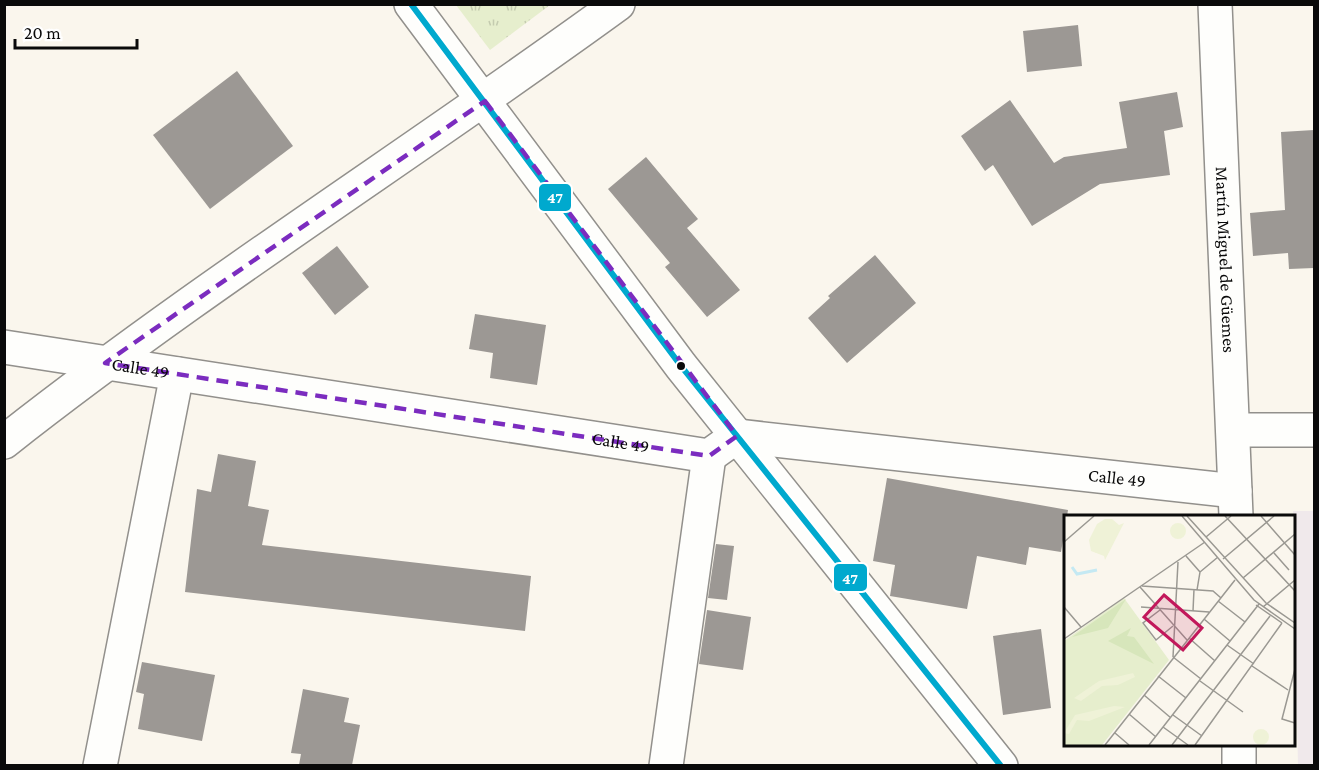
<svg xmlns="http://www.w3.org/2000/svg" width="1319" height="770" viewBox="0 0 1319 770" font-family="'Crimson Pro',serif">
<defs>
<pattern id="park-tufts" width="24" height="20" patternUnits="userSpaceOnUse" patternTransform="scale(1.5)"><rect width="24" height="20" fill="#e6eecd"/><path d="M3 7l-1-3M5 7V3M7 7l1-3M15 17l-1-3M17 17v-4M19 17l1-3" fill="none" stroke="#c4cbaf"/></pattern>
</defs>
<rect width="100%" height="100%" fill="#faf6ed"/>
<polygon fill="#f0e9eb" points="1293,511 1314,511 1314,765 1298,765"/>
<polygon fill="url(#park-tufts)" points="456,5 550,5 490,50"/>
<g fill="#9c9894">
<polygon points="1078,25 1082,66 1027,72 1023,31"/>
<polygon points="237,71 293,146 210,209 153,135"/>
<polygon points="1177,92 1183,127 1164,131 1170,175 1100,184 1032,226 993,165 985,171 961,136 1010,100 1054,163 1064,157 1127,148 1119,102"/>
<polygon points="1314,130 1314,268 1289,269 1288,253 1253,256 1250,213 1285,210 1281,132"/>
<polygon points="646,157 698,219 687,228 740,290 707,317 665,267 670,263 608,189"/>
<polygon points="337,246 369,287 335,315 302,273"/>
<polygon points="875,255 916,303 847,363 808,318 830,298 828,296"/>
<polygon points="475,314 546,325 537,385 490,378 493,353 469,349"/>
<polygon points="218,454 256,461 248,506 269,510 262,545 531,576 525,631 185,592 197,489 211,492"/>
<polygon points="887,478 1068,510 1061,552 1029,547 1026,565 977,556 967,609 890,596 895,565 873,561"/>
<polygon points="716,544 734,546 727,600 708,598"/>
<polygon points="707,610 751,617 743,670 699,664"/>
<polygon points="1041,629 1051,708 1003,715 993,636"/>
<polygon points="142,662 215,675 202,741 138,729 144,694 136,692"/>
<polygon points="303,689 349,698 344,722 360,725 352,765 299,765 301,754 291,753"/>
</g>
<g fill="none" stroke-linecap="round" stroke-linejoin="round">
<g stroke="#92908c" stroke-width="36">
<g id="minor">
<polyline points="411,4 681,366 1001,766"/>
<path id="s1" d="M1215,4L1236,516"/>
<path id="s2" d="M4,347L709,456L737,436L1235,491"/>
<polyline points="1233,430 1314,430"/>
<path d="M4,442C202,286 415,152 618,4"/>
<polyline points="1239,744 1239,766"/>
<polyline points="100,766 177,374"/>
<polyline points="666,766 709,456"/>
</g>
</g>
<use href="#minor" stroke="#fefefc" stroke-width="33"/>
<g stroke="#fff" stroke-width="10">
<polyline id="bus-1" points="411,4 681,366 1001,766"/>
</g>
<use href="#bus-1" stroke="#00a9ce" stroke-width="6"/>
</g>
<path fill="none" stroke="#7b2cbf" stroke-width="4.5" stroke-dasharray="12 8" stroke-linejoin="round" d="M485,101L737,436L709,456L105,363Z"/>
<circle fill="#0a0a0a" stroke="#fff" stroke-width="2" cx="681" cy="366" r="5"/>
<g text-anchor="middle" stroke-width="6" stroke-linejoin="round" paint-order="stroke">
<g font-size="18" fill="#0a0a0a" stroke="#fff">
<text dy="6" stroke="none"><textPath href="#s1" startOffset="256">Martín Miguel de Güemes</textPath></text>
<text dy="6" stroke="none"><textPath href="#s2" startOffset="138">Calle 49</textPath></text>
<text dy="6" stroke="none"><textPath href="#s2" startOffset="624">Calle 49</textPath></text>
<text dy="6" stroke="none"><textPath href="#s2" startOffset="1130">Calle 49</textPath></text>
</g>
</g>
<g transform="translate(1064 515)">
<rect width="231" height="231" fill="#faf6ed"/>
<path d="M45,6L52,10V17L43,35L32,38L28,28L37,10ZM60,83L105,145L38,230H0V126Z" fill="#e6eecd"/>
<path d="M62,84L44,113L8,122ZM67,113L63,121L70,122L90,149L44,126Z" fill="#d7e6bb"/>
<path d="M41,4H48L55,10L60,8L41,45L40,41L27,36L25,25L33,9ZM106 16a8 8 0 1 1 16 0a8 8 0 1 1-16 0ZM69,158L71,162L54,170L38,171L17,186L10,183L35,166ZM50,191L61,192L25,206L13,205L5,219L0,218L11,200ZM189 222a8 8 0 1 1 16 0a8 8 0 1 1-16 0Z" fill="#eff2d7"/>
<path fill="none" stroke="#c4e9f3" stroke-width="3" d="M8,52L13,59L33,55"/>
<path fill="none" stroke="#9a9892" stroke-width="1.5" d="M118,1L190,85L231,114M123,1L202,88L231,108M161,1L231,76M197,1L231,40M142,22L167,1M0,27L30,1M210,38L225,55M122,41L136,57M159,44L210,1M136,57L154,42M179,63L231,19M78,71L149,76L157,83M76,72L123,125M133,75L136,57M154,86L181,107M192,90L218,108M0,92L17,112M77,92L145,97M199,92L231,65M96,95L79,108L92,125L109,111M129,96L130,74M140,104L166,126M125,123L151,146M0,124L141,27M163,130L190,149M109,142L114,47M109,142L137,164M188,151L224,175M231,154L218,204L231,208M94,161L122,183M136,166L179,197M80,180L107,203M65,199L92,222M109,200L138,221M99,212L124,230M51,218L65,230M41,230L171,65M85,230L195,89M108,230L206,101M131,230L218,108"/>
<path fill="#c2185b" fill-opacity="0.15" stroke="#c2185b" stroke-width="3" d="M100,80L138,113L119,135L80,102Z"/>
<rect width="231" height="231" fill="none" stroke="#0a0a0a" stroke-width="3"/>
</g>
<g stroke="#fff" stroke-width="2">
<rect x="538" y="183" width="34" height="29" rx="6" fill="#00a9ce"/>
<rect x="833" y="563" width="35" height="29" rx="6" fill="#00a9ce"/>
</g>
<g font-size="16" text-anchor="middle" font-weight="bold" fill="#fff">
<text x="555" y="203">47</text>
<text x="850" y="584">47</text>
</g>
<rect width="1319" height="770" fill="none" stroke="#0a0a0a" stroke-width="12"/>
<path d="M15 39v9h122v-9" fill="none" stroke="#0a0a0a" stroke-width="3"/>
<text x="24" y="39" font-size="18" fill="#0a0a0a" stroke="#ffffff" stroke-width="4.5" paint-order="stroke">20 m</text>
</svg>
